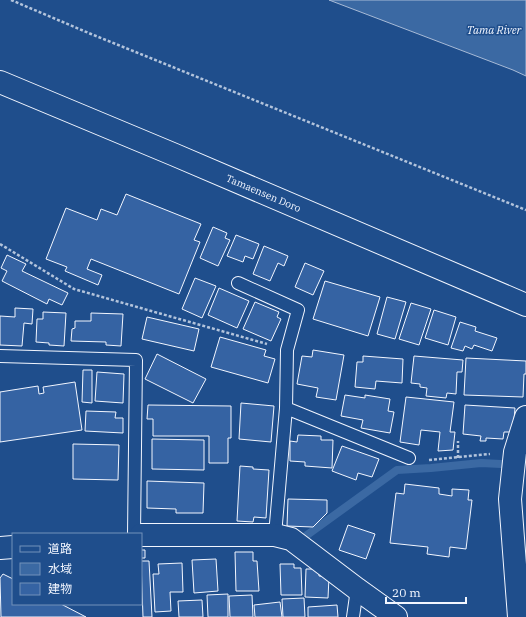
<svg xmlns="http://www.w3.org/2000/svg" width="526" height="617" font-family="'IBM Plex Serif','Noto Sans JP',serif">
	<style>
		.water { fill: #3b69a3; stroke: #a8bbd7 }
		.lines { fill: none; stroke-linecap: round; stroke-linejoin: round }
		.stream { stroke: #3b69a3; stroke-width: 8 }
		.building { fill: #3563a3; stroke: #f2f6ff }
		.service-casing { stroke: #f2f6ff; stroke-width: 14 }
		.minor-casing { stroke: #f2f6ff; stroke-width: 24 }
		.tertiary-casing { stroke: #f2f6ff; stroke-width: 24 }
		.path { stroke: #b3c4dc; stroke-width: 2.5; stroke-dasharray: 3 2; stroke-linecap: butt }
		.service { stroke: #1f4e8c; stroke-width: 12 }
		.minor { stroke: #1f4e8c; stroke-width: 22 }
		.tertiary { stroke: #1f4e8c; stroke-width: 22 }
		.labels { text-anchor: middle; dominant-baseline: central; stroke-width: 3; stroke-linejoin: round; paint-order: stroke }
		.street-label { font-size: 10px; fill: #f2f6ff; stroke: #1f4e8c }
		.water-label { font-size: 11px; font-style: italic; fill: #f2f6ff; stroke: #1f4e8c }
	</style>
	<rect width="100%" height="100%" fill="#1f4e8c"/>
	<path class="water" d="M329,0H526V76L513,70Z"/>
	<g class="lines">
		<path class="stream" d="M307,535L397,470L431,468L481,463L501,464"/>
	</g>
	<path class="building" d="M126,194L201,224L194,240L200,242L179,294L91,259L87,269L102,275L98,285L65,271L67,267L46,259L66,208L97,220L101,209L117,215Z
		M213,227L227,233L225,238L230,240L218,266L200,258Z
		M236,235L259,244L253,259L245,256L243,262L227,256Z
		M264,246L288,256L284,266L278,263L270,281L253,274Z
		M7,255L26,264L22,271L68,293L62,305L49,299L47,304L2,281L7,271L1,268Z
		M305,263L324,271L313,295L295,287Z
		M195,278L216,286L202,318L182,309Z
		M325,281L380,297L368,336L313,319Z
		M219,288L249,301L237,328L208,315Z
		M387,297L406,302L395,339L377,334Z
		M255,302L279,312L277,317L281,319L271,341L243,329Z
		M411,303L431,309L419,345L399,339Z
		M15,308L33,309L32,324L24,323L22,346L0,345V316L15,317Z
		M434,310L456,317L448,345L425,338Z
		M43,312L66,313L64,346L49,345V343L36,342L37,319H43Z
		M91,313L123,314L121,346L106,345V342L71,341L72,329L75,328V321H91Z
		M147,317L199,329L194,351L142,339Z
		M460,322L476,327L475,331L497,338L492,351L474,345L472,349L465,346L463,351L451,348Z
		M220,337L266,350L264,356L275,359L268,383L211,367Z
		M313,350L344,355L336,400L316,397L318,388L297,384L302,356L312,357Z
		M157,354L206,379L193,403L145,379Z
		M363,356L403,359L402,383L376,381L375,389L355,387L357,362H363Z
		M414,356L463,360L462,372H457L456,394L447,393L446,398L426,396L427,388L420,387V384L411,383Z
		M466,358L526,361V374H524L523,397L464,395Z
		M83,370H92V403L82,402Z
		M97,372L124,374L123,403L95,401Z
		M75,382L82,430L0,442V392L38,386L39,394L44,393L43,387Z
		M345,395L365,398V395L390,399L388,411L394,412L390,433L361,428L363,420L341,416Z
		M406,397L454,402L450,432H455L453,450L438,451L440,432L421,430L419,445L400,442Z
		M241,403L274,406L271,442L239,439Z
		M148,405L231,406V438H228V463H209V436H153V419H147Z
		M465,405L515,408L513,432H504L503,439L486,438V441H480L481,436L463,434Z
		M86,411L116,412L115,418H123V433L85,431Z
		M298,435L321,436V440H333L332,468L305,466V462L290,461V441L297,442Z
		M152,439L204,440V470L152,469Z
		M73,444L119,445L118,480L73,479Z
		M342,446L379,459L372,477L358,473L356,480L332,471Z
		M240,466L253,467V469L269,470L266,518L254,517L253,522L237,521Z
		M147,481L204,483L203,513H176V509L147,508Z
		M405,484L439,488V494L452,496V489L469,490L468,500H472L466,549L450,547L449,557L427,554L428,547L390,543L396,493L404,494Z
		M288,499L327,500V513L313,527L287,526Z
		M348,525L375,534L366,559L339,550Z
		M141,550H145V558H141Z
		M235,552H253V561H257L259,591H236Z
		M216,559L218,591L194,593L192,560Z
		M141,561H149L152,617H143Z
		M182,563L183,592H170L171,611L155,612L153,574H159L158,564Z
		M280,564H294V568H301L302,595H281Z
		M306,569H319V576L329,577L328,598L305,597Z
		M3,574L13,579V604H61L86,617H1L0,578Z
		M228,594V617H208L207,595Z
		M252,595L253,617H230L229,596Z
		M304,598L305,617H283L282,599Z
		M202,600L203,617H179L178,601Z
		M280,602L282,617H255L254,605Z
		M337,605L338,617H308V607Z"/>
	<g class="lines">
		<g class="service-casing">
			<path id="service" d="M238,283L298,310L287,350L286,408L275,535
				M0,356L136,360L134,534
				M286,408L409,458
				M353,617L357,589"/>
		</g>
		<g class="minor-casing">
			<path id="minor" d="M141,535H275L291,539L357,589L396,617
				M0,548L13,547
				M519,617L510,499L515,452L526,417"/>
		</g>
		<g class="tertiary-casing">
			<g id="tertiary">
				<path id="s1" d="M0,82L175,155L526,305"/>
			</g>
		</g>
		<path class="path" d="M11,0L91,34L526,210
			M0,244L74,289L267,344
			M458,458V441
			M429,460L490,454"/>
		<use href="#service" class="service"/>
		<use href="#minor" class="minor"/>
		<use href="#tertiary" class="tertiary"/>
	</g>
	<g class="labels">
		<g class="street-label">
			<text stroke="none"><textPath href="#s1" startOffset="286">Tamaensen Doro</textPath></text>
		</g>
		<g class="water-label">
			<text x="494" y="30">Tama River</text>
		</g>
	</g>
	<rect x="12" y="533" width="130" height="72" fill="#1f4e8c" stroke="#7391ba"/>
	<rect x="20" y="546" width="20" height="6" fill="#1f4e8c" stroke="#7391ba"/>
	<text x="48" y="553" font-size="12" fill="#f2f6ff">道路</text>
	<rect x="20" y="563" width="20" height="12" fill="#3b69a3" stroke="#7391ba"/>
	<text x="48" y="573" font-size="12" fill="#f2f6ff">水域</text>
	<rect x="20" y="583" width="20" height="12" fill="#3563a3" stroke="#7391ba"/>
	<text x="48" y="593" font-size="12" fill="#f2f6ff">建物</text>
	<path d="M386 597v6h80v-6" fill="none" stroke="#f2f6ff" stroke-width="2"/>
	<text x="392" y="597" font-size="12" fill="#f2f6ff" stroke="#1f4e8c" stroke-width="3" paint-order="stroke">20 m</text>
</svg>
